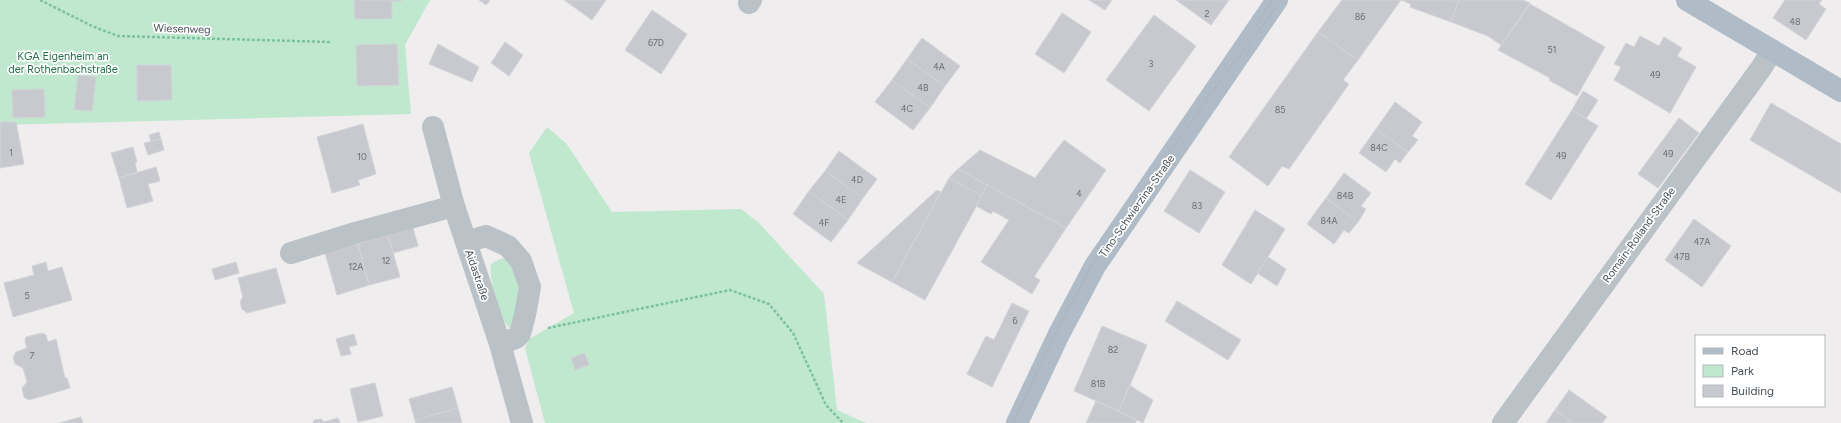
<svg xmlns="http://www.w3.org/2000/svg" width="1841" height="423" font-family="Figtree,sans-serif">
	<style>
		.green { fill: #bfe8cf }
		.building { fill: #c7c9cf; stroke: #d1d3d7 }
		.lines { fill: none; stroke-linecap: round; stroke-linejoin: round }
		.path { stroke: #7cc2a0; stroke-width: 2.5; stroke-dasharray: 3 2; stroke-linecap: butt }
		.minor { stroke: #bac1c7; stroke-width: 22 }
		.major { stroke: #afbcc8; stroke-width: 22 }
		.tram { stroke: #afb2b6; stroke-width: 1 }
		.labels { text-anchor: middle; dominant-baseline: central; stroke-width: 3.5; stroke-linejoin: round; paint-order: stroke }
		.number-label { font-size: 9px; fill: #676e75 }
		.street-label { font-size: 11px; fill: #475057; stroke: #fff }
		.park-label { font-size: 11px; fill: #226f49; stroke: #fff }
	</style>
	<rect width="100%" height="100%" fill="#efeded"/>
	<path class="green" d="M0,0H430L405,45L411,114L0,125Z
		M547,127L566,143L612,212L741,209L759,223L824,294L837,410L866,423H545L525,348L529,339L574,313L529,153Z
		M502,258L507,259L518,278L519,293V300L510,328C500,322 488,276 491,264Z"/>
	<path class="building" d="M354,0H402V1H392V19H355Z
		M479,0H490L486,5Z
		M564,0H606L592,20Z
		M1089,0H1112L1105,10Z
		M1176,0H1229L1211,25Z
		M1342,0H1401L1358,60L1318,32Z
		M1401,0H1459L1451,22L1410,7L1411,4Z
		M1459,0H1523L1530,3L1501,45L1488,36L1451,22Z
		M1785,0H1822L1819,4L1826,9L1806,40L1773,18Z
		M1530,4L1605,47L1577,96L1549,80L1550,78L1498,50Z
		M652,10L687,34L661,74L625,50Z
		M1062,13L1091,32L1064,73L1035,54Z
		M1154,15L1196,46L1149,111L1106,80Z
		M1318,32L1358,60L1343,80L1349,84L1289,169L1282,166L1268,186L1229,157Z
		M1640,36L1659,46L1664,37L1682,48L1677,56L1696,67L1670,113L1614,80L1621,67L1614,64L1626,43L1634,47Z
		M922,38L960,66L945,86L907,59Z
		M505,42L523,55L509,76L491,63Z
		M397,44L399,85L357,86L356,45Z
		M438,44L479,67L472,82L429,64Z
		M907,59L945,86L930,108L892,80Z
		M137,65H171L172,100L137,101Z
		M78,75L96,77L92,111L74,110Z
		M892,80L930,108L913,130L875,102Z
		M44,89L45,117L13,118L12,90Z
		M1583,91L1598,100L1586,119L1572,110Z
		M1395,102L1422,122L1412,136L1418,140L1408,152L1376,129Z
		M1771,103L1841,144V193L1750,140Z
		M1572,110L1598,126L1551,200L1525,184Z
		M1679,118L1699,133L1658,188L1638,174Z
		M0,122H16L24,164L0,168Z
		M363,124L376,174L358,180L360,185L332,193L317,137Z
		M1376,129L1408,152L1400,163L1395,159L1386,172L1359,153Z
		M159,132L161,139L151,141L149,135Z
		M161,139L164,150L148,155L144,143Z
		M1064,140L1106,170L1066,228L958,169L980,150L1035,178Z
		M133,147L137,162L135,163L137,172L119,178L111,153Z
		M839,151L877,179L863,198L825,171Z
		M156,167L160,181L148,184L153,201L127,208L119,178Z
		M958,169L987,185L982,196L949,178Z
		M1190,170L1225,192L1199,233L1164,211Z
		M825,171L863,198L848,220L809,191Z
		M1344,173L1371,193L1361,206L1366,209L1358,222L1326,198Z
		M949,178L982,196L925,300L892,282Z
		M987,185L1066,228L1034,277L1040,280L1032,294L981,262L1009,220L993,211L991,214L976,206Z
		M937,190L941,192L892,282L857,263Z
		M809,191L848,220L831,242L793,214Z
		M1326,198L1358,222L1349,233L1344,230L1334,244L1307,224Z
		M1255,210L1285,229L1251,284L1222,265Z
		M1694,219L1731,246L1702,287L1665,260Z
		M413,228L418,246L393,253L388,235Z
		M388,235L400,277L369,285L358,244Z
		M358,244L369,285L337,295L325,253Z
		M1268,257L1286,269L1277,286L1257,273Z
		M46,262L48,271L62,267L72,300L13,317L4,283L34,275L32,266Z
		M236,262L239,273L215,280L212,269Z
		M276,268L286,303L247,313L242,309L240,302L243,297L238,278Z
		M1177,301L1241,340L1228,360L1165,321Z
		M1012,303L1029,311L992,387L967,374L986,336L994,340Z
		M1102,326L1147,345L1119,411L1074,391Z
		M42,333L46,335L48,342L56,339L65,378H67L70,388L29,400L24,397L22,388L27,382L23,368L15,364L13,357L16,352L27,348L25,341L26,337Z
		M354,334L357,345L349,347L351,354L341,356L336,339Z
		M585,353L589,365L575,370L571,358Z
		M375,383L383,416L358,422L350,389Z
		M1129,385L1153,400L1143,423L1119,411Z
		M452,387L458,408L415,420L409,399Z
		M1569,390L1607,417L1602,423H1573L1555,410Z
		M1096,401L1137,420L1135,423H1086Z
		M458,408L462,423H416L415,420Z
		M1555,410L1573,423H1546Z
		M81,417L83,423H59Z
		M338,418L340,423H313L314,420L321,419L324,422Z"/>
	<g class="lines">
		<path class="path" d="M40,0L92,26L118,36L330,42
			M548,328L730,290L769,304L793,333L826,405L843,423"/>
		<path class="minor" d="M749,3L751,0
			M433,127L454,206L500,344L522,423
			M466,242L486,236L508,246L521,261L530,287L525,315L520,334L516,338L500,344
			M291,253L355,233L454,206
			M1503,423L1762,67L1772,50"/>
		<path class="major" d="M1687,0L1841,91
			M1017,423L1059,334L1095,266L1277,0"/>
		<path class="tram" d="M1254,29L1272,0
			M1013,423L1055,334L1092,265L1209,96L1282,0"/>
	</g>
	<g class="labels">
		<g class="number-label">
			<text x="1207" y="13">2</text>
			<text x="1360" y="16">86</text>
			<text x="1795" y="21">48</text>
			<text x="656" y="42">67D</text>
			<text x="1552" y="49">51</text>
			<text x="1151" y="63">3</text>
			<text x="939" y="66">4A</text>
			<text x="1655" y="74">49</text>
			<text x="923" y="87">4B</text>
			<text x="907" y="108">4C</text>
			<text x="1280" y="109">85</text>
			<text x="1379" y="147">84C</text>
			<text x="11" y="152">1</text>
			<text x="1668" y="153">49</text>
			<text x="1561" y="155">49</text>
			<text x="362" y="156">10</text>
			<text x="857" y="179">4D</text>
			<text x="1079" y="193">4</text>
			<text x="1345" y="195">84B</text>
			<text x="841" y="199">4E</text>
			<text x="1197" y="205">83</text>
			<text x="1329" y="220">84A</text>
			<text x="824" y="222">4F</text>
			<text x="1702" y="241">47A</text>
			<text x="1682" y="256">47B</text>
			<text x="386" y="260">12</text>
			<text x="356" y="266">12A</text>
			<text x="27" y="295">5</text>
			<text x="1015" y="320">6</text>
			<text x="1113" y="349">82</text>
			<text x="32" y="355">7</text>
			<text x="1098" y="383">81B</text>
		</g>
		<g class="street-label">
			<text transform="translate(182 29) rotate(2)">Wiesenweg</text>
			<text transform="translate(1137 206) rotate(-55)">Tino-Schwierzina-Straße</text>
			<text transform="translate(1639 235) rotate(-54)">Romain-Rolland-Straße</text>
			<text transform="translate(477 275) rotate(71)">Aidastraße</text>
		</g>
		<g class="park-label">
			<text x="63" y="56">KGA Eigenheim an<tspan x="63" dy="13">der Rothenbachstraße</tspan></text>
		</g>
	</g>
	<rect x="1695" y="335" width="130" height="72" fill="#ffffff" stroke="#b5b9bc"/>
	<rect x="1703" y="348" width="20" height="6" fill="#afbcc8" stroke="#b5b9bc"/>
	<text x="1731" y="355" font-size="12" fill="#475057">Road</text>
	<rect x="1703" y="365" width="20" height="12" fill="#bfe8cf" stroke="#b5b9bc"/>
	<text x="1731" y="375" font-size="12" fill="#475057">Park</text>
	<rect x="1703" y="385" width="20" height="12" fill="#c7c9cf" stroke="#b5b9bc"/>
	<text x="1731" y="395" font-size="12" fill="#475057">Building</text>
</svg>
